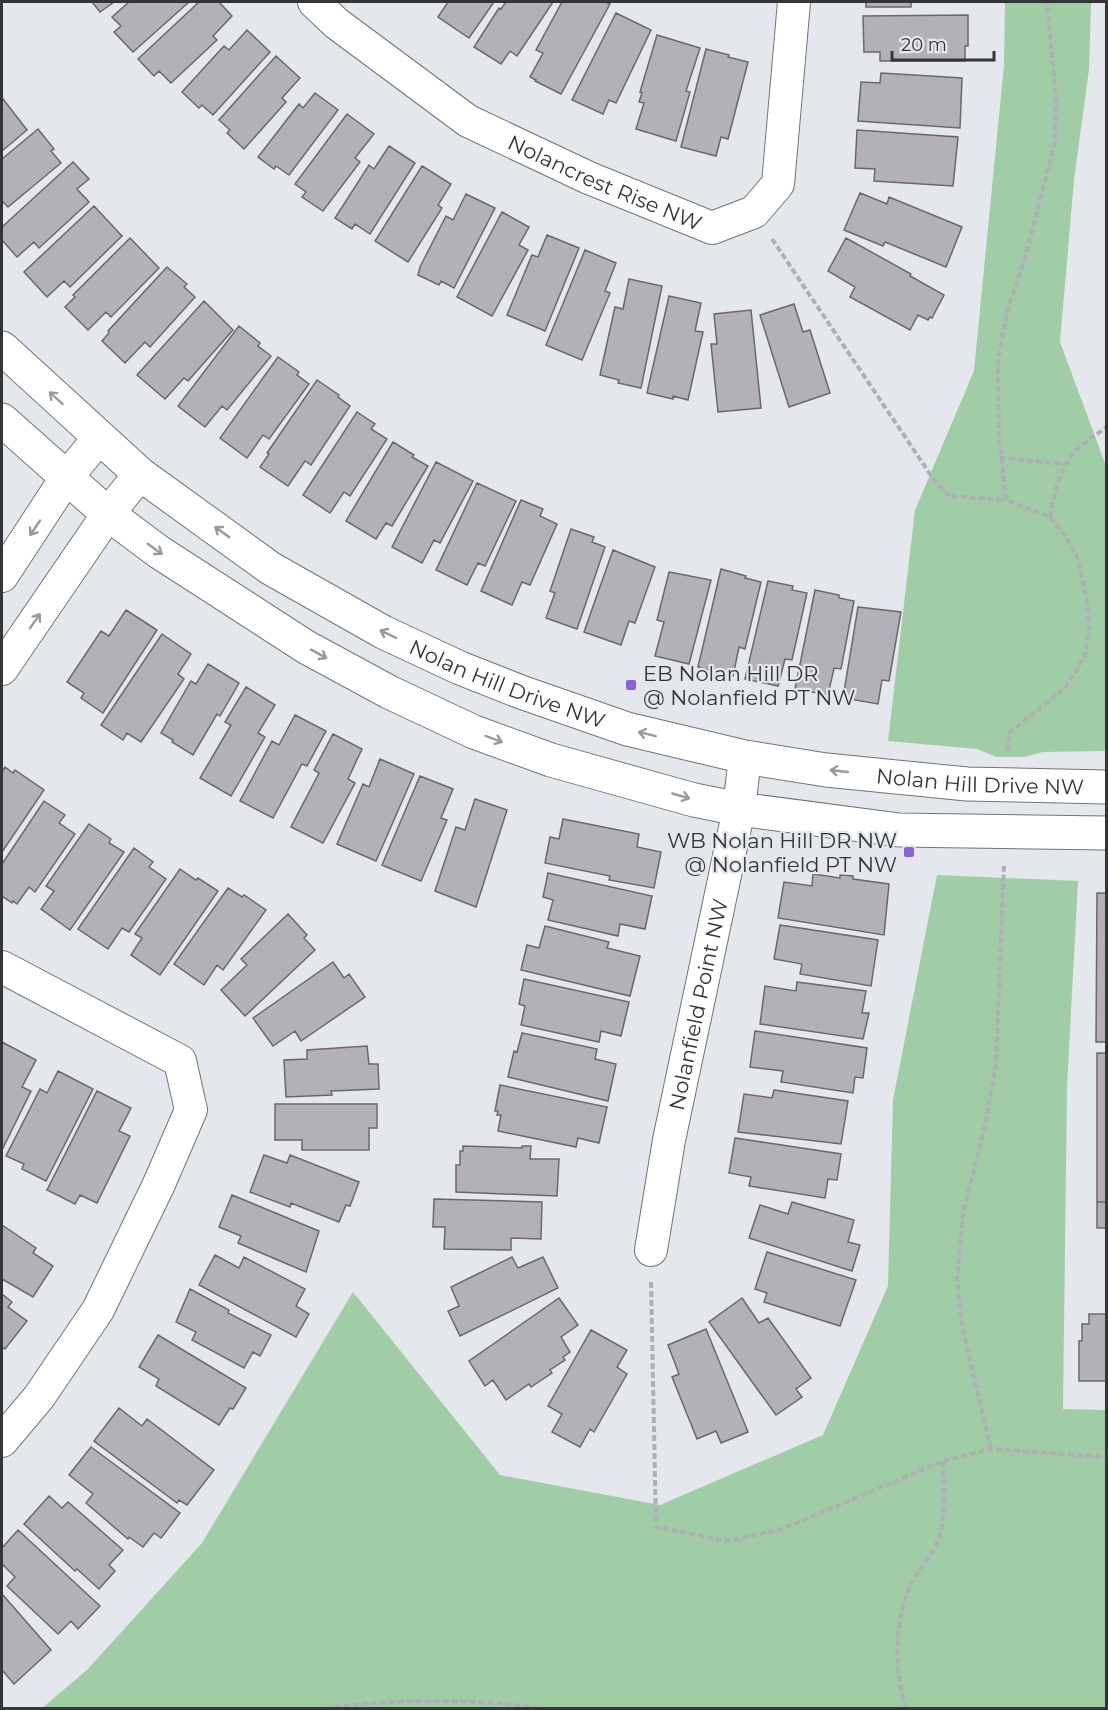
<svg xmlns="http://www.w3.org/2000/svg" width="1108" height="1710" font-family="Montserrat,sans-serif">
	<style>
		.green { fill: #a0cca6 }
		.building { fill: #b3b1b6; stroke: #69686c; stroke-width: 1.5 }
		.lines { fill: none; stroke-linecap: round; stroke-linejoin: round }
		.street-casing { stroke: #717578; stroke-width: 34 }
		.secondary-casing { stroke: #717578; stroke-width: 35 }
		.path { stroke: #aeb0b3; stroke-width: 4; stroke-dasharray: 6 3; stroke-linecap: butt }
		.street { stroke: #fff; stroke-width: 32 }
		.secondary { stroke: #fff; stroke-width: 33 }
		.oneway { stroke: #9a9a9b }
		.poi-dot { fill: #8a61db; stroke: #e4e7eb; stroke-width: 2 }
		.labels { text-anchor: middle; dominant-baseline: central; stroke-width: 4.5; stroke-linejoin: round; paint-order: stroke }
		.street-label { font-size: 21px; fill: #343537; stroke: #e4e7eb }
		.poi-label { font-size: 21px; fill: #343537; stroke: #e4e7eb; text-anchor: start }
	</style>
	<rect width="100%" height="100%" fill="#e4e7eb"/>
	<path class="green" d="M1005,2H1091L1089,69L1074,180L1060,342L1106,466V751L1043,752L1024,757H997L977,749L888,741L915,510L974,371L1004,65Z
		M937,875L1078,881L1067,1087L1063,1409L1106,1410V1708H42L87,1670L202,1543L353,1292L500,1475L660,1505L823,1435L888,1286L893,1100Z"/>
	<path class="building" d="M92,2H114L100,12Z
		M129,2H189L133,52L114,32L121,26L112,17Z
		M199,2H219L232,16L213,36L217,40L171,83L159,71L154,76L138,59Z
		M448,2H494L469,38L438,17Z
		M506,2H553L517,56L510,51L501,64L474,47L499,8L501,9Z
		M562,2H605L610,4L561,94L535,81L536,80L530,77L543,53L536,50Z
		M866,2H911V7H866Z
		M616,13L651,30L616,103L609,100L603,114L572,100Z
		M968,15V46H965V61H880V52H864L863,16Z
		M247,30L270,52L213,115L202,105L199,108L182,92L224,46L229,50Z
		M657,35L700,48L686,91L690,92L676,141L636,129L644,103L639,102L642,93L640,92Z
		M706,49L729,55L728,57L748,62L728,139L721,137L716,156L681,147Z
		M276,56L300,78L282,98L286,102L244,149L227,133L230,130L219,120Z
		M881,73L962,78L960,128L858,121L861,82L880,83Z
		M315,93L338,110L289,175L276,166L274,169L258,157L299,104L303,108Z
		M3,99L27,130L2,151V101Z
		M347,114L374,134L355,158L360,162L323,211L302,197L306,192L295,184Z
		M38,129L54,149L51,151L61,163L8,207L3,202L2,204V159Z
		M857,130L958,137L953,186L874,181L875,169L855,168Z
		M389,146L415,163L370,234L355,224L352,229L335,218L369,165L374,169Z
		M73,162L89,179L77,189L89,202L39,248L34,242L17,257L2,240V227Z
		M422,166L451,184L438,205L442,208L408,262L375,241Z
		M860,193L887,204L889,197L962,227L946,267L885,242L883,246L844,230Z
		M466,194L495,208L454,288L441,281L439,285L418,275L420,267L446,216L453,220Z
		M94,206L122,236L70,287L64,281L47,297L24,272Z
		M502,212L529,227L519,245L528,250L492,316L457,297Z
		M547,235L579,248L545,331L507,315L532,255L538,257Z
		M130,238L159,268L111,317L106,312L88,330L65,307L75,297L73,295Z
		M846,238L911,274L910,276L944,295L932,318L930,317L928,320L918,315L910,330L850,297L855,287L828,271Z
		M585,250L616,263L605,291L610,293L582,360L546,345Z
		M167,267L187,284L184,287L195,297L150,347L145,342L125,363L102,341L109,333L108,331Z
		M629,279L662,286L641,388L618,383L619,380L600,375L615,307L623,309Z
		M669,296L701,303L695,331L703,332L688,400L673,396V399L647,393Z
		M204,301L233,330L188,381L184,378L165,399L137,375Z
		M794,304L803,332L810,330L830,393L789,407L760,315Z
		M751,310L761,408L718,412L711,344H717L714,314Z
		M239,326L260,343L258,346L271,356L227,410L222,406L205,427L178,406Z
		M278,357L299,372L297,375L309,384L269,439L263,435L247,458L220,438Z
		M317,380L339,395L338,397L350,406L311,465L305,461L288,486L260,467L269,454L267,453Z
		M357,412L375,424L371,429L387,439L350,496L344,492L330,513L303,495Z
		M393,442L414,455L412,457L428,466L392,526L386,523L376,539L346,521Z
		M436,462L473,481L440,543L434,540L422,563L392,547Z
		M477,483L516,501L485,566L478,563L467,585L436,570Z
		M521,500L543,509L540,516L557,524L530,585L522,582L512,605L481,591Z
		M571,529L594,537L592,542L605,547L577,629L546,618L555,593L550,591Z
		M613,550L655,567L635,623L629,621L621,645L584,632Z
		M721,569L746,576L745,578L761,582L745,649L739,647L733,676L698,667Z
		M669,572L711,580L689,664L655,656L664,622L657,620Z
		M768,581L793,586L792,590L807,593L792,660L785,659L778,686L745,679Z
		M815,590L839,595V598L854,601L841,669L834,668L828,695L795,689Z
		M858,607L901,612L889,681L882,680L878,704L843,698Z
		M126,610L157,630L103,713L81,698L84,693L67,682L101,631L109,636Z
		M162,634L191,654L178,674L184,679L141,742L127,733L123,740L101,725Z
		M208,664L239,683L220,716L217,714L193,755L172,742L173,740L161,733L191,681L196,684Z
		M246,687L275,705L258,733L265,737L231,796L200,778L231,725L225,722Z
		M295,715L326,731L307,766L302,764L273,818L240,801L272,741L279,745Z
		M333,734L362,749L348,779L355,783L323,843L291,827L319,773L314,770Z
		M380,759L414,774L376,861L337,844L363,784L369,787Z
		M5,767L13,773L15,770L44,790L2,852V772Z
		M420,776L453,789L441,818L447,820L421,881L382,865Z
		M475,799L507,810L476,907L435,891L456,827L465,830Z
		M44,801L65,815L59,823L75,834L35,892L29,887L17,904L13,901L12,903L2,896V864Z
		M563,819L639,834L637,847L661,852L654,888L609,880L610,876L545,863L550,837L559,839Z
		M89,824L111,839L109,843L124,852L70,930L41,909L54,891L46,886Z
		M134,848L153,862L149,867L166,879L129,932L122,928L108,949L78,929Z
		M180,869L196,880L198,878L218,891L160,975L131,955L142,938L135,934Z
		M548,873L652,896L645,929L620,924L618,936L548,920L553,900L543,897Z
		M813,874L840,878V875L853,876V879L889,884L884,935L778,918L784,882L812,886Z
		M228,888L242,897L244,895L266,910L223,970L217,965L204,985L174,964Z
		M1097,893H1106V1042H1096Z
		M288,914L307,935L304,938L315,950L245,1016L221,990L247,965L241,959Z
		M780,925L878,940L871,986L800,974L802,964L774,959Z
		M545,926L609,942L607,948L640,956L630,996L521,970L527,945L539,948Z
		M333,962L344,978L349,974L365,997L301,1041L295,1031L273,1046L253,1018Z
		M524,979L629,1002L621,1036L601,1031L599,1042L521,1025L525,1006L519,1004Z
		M797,982L866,991L862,1013H869L863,1039L760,1024L765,986L796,991Z
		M755,1031L867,1048L863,1078L855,1077L853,1093L781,1082L783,1071L750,1067Z
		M522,1033L597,1049L595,1059L616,1064L608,1101L508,1077L514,1051L517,1052Z
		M2,1042L36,1060L22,1087L31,1091L2,1150Z
		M367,1046L369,1064H378L379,1089L331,1091L332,1095L286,1097L284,1060L307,1059V1050Z
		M1097,1053H1106V1202H1097Z
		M58,1071L93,1089L46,1181L22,1169L24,1164L6,1156L40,1089L47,1093Z
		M500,1085L607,1107L599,1143L578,1138L576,1147L498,1131L501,1115H497L498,1111H495Z
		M774,1090L848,1101L841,1144L738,1132L744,1094L772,1098Z
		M97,1091L131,1108L119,1131L130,1136L97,1203L80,1195L75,1204L47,1190Z
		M275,1104H377V1128H369V1150H302V1140H275Z
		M735,1138L841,1154L837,1180L828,1179L825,1198L749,1186L751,1177L729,1173Z
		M463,1146L522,1148V1146H531L530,1159H559L557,1196L456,1192V1165H460V1151H463Z
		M264,1155L287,1163L290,1155L359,1182L350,1206L346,1205L339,1222L291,1203L290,1207L250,1192Z
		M232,1195L319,1231L306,1272L238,1243L241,1236L219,1227Z
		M434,1199L542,1202L541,1239L511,1238V1250L444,1249L445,1227H433Z
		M792,1202L854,1220L848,1242L860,1245L852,1271L749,1238L760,1205L788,1214Z
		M1097,1202H1106V1228H1097Z
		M2,1225L36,1248L33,1253L53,1266L33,1297L2,1279Z
		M767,1252L856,1280L840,1326L764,1302L767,1293L755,1289Z
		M215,1255L239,1268L244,1257L305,1289L296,1306L309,1314L296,1337L199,1285Z
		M512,1257L518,1268L543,1257L558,1288L460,1336L448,1311L459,1306L451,1287Z
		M190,1289L229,1310L228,1313L271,1335L260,1356L253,1352L244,1368L192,1340L196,1332L176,1322Z
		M2,1294L12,1302L8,1307L27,1321L5,1349L2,1347Z
		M559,1298L578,1325L561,1337L570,1352L563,1357L565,1360L550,1370L552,1373L531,1387L529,1384L506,1400L493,1380L485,1386L469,1361Z
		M742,1298L759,1323L768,1318L811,1378L796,1389L802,1397L776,1415L709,1322Z
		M1089,1314H1106V1381H1079V1341H1082V1324H1089Z
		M706,1329L748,1432L721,1443L716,1431L697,1439L672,1377L679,1374L668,1345Z
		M591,1330L627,1350L617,1367L627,1374L594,1432L590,1429L580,1447L552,1432L562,1414L548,1406Z
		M158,1335L246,1388L233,1409L230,1408L219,1425L156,1386L159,1379L139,1367Z
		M119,1408L142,1426L147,1419L214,1470L187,1505L179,1500L177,1503L94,1441Z
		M91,1447L180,1513L161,1538L154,1533L143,1547L129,1537L128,1539L86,1503L93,1494L69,1475Z
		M49,1496L62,1508L68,1502L123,1550L109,1565L115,1571L99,1589L77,1569L75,1571L24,1524Z
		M18,1530L100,1606L78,1629L71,1621L58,1634L7,1586L15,1577L2,1564V1548Z
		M2,1594L51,1650L14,1684L2,1670Z"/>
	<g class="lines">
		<g class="street-casing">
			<g id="street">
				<path id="s1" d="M314,2L336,23L468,121L589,178L712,228L754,212L778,184L794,2"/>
				<path d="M2,576L66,478L99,438"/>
				<path d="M2,669L108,514L140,474"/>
				<path d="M2,967L180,1061L191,1110L159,1184L98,1310L39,1397L2,1441"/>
				<path id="s2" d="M651,1250L669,1140L739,809L745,757"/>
			</g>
		</g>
		<g class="secondary-casing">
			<g id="secondary">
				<path id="s3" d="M2,348L140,474L270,568L383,632L460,668L521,692L627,729L745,757L826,770L967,784L1106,787"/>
				<path d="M2,420L108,514L159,552L306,647L389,692L474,732L551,760L694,800L739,809L899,830L1106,833"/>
			</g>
		</g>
		<path class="path" d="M772,239L932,477L949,496L1006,500
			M1000,458L1065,464
			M1050,517C1055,490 1060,463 1083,444C1091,438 1099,433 1106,427
			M1008,751L1009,733L1065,688L1085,656L1089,628L1087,599L1077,557L1064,534L1050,517L1006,500L999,437L998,358L1008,309L1026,254L1055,142L1056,99L1047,2
			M651,1282L656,1527L728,1541L782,1529L943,1461L991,1449L1106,1457
			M991,1449L962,1326L957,1278L963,1214L986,1121L996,1063L1004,866
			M326,1708C395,1699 470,1698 540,1708
			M906,1708C894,1670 894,1624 910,1586C918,1569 935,1554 940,1534C946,1510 944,1485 943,1461"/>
		<use href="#street" class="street"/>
		<use href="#secondary" class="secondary"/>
	</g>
	<defs><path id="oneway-shaft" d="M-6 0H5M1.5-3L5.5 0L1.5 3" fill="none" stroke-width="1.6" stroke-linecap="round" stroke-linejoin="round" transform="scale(1.5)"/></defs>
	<g class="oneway">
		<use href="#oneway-shaft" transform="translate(56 398) rotate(-138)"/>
		<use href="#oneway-shaft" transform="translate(35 528) rotate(124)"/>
		<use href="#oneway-shaft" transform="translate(222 532) rotate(-144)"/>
		<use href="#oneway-shaft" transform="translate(155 549) rotate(36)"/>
		<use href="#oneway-shaft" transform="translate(35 621) rotate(-55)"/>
		<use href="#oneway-shaft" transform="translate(388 634) rotate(-154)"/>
		<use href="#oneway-shaft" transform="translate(319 654) rotate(29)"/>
		<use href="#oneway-shaft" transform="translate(647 734) rotate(-166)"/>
		<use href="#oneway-shaft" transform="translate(494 739) rotate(20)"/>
		<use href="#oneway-shaft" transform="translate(839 771) rotate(-174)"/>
		<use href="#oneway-shaft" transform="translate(681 796) rotate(16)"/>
	</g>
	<g class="poi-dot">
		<rect x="625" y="679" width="12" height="12" rx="3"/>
		<rect x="903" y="846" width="12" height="12" rx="3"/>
	</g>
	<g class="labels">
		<g class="street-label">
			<text stroke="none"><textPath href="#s1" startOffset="345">Nolancrest Rise NW</textPath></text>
			<text stroke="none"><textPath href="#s3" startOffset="612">Nolan Hill Drive NW</textPath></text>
			<text stroke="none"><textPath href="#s3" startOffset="1098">Nolan Hill Drive NW</textPath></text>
			<text stroke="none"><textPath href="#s2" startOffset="250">Nolanfield Point NW</textPath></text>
		</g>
		<g class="poi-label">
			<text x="643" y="673">EB Nolan Hill DR<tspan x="643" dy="24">@ Nolanfield PT NW</tspan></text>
			<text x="897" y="840" text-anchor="end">WB Nolan Hill DR NW<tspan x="897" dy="24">@ Nolanfield PT NW</tspan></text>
		</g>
	</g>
	<rect width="1108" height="1710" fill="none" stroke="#343537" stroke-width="6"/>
	<path d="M892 51v9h102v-9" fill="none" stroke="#343537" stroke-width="3"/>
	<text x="901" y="51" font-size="18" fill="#343537" stroke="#e4e7eb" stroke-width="4.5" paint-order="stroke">20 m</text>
</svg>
